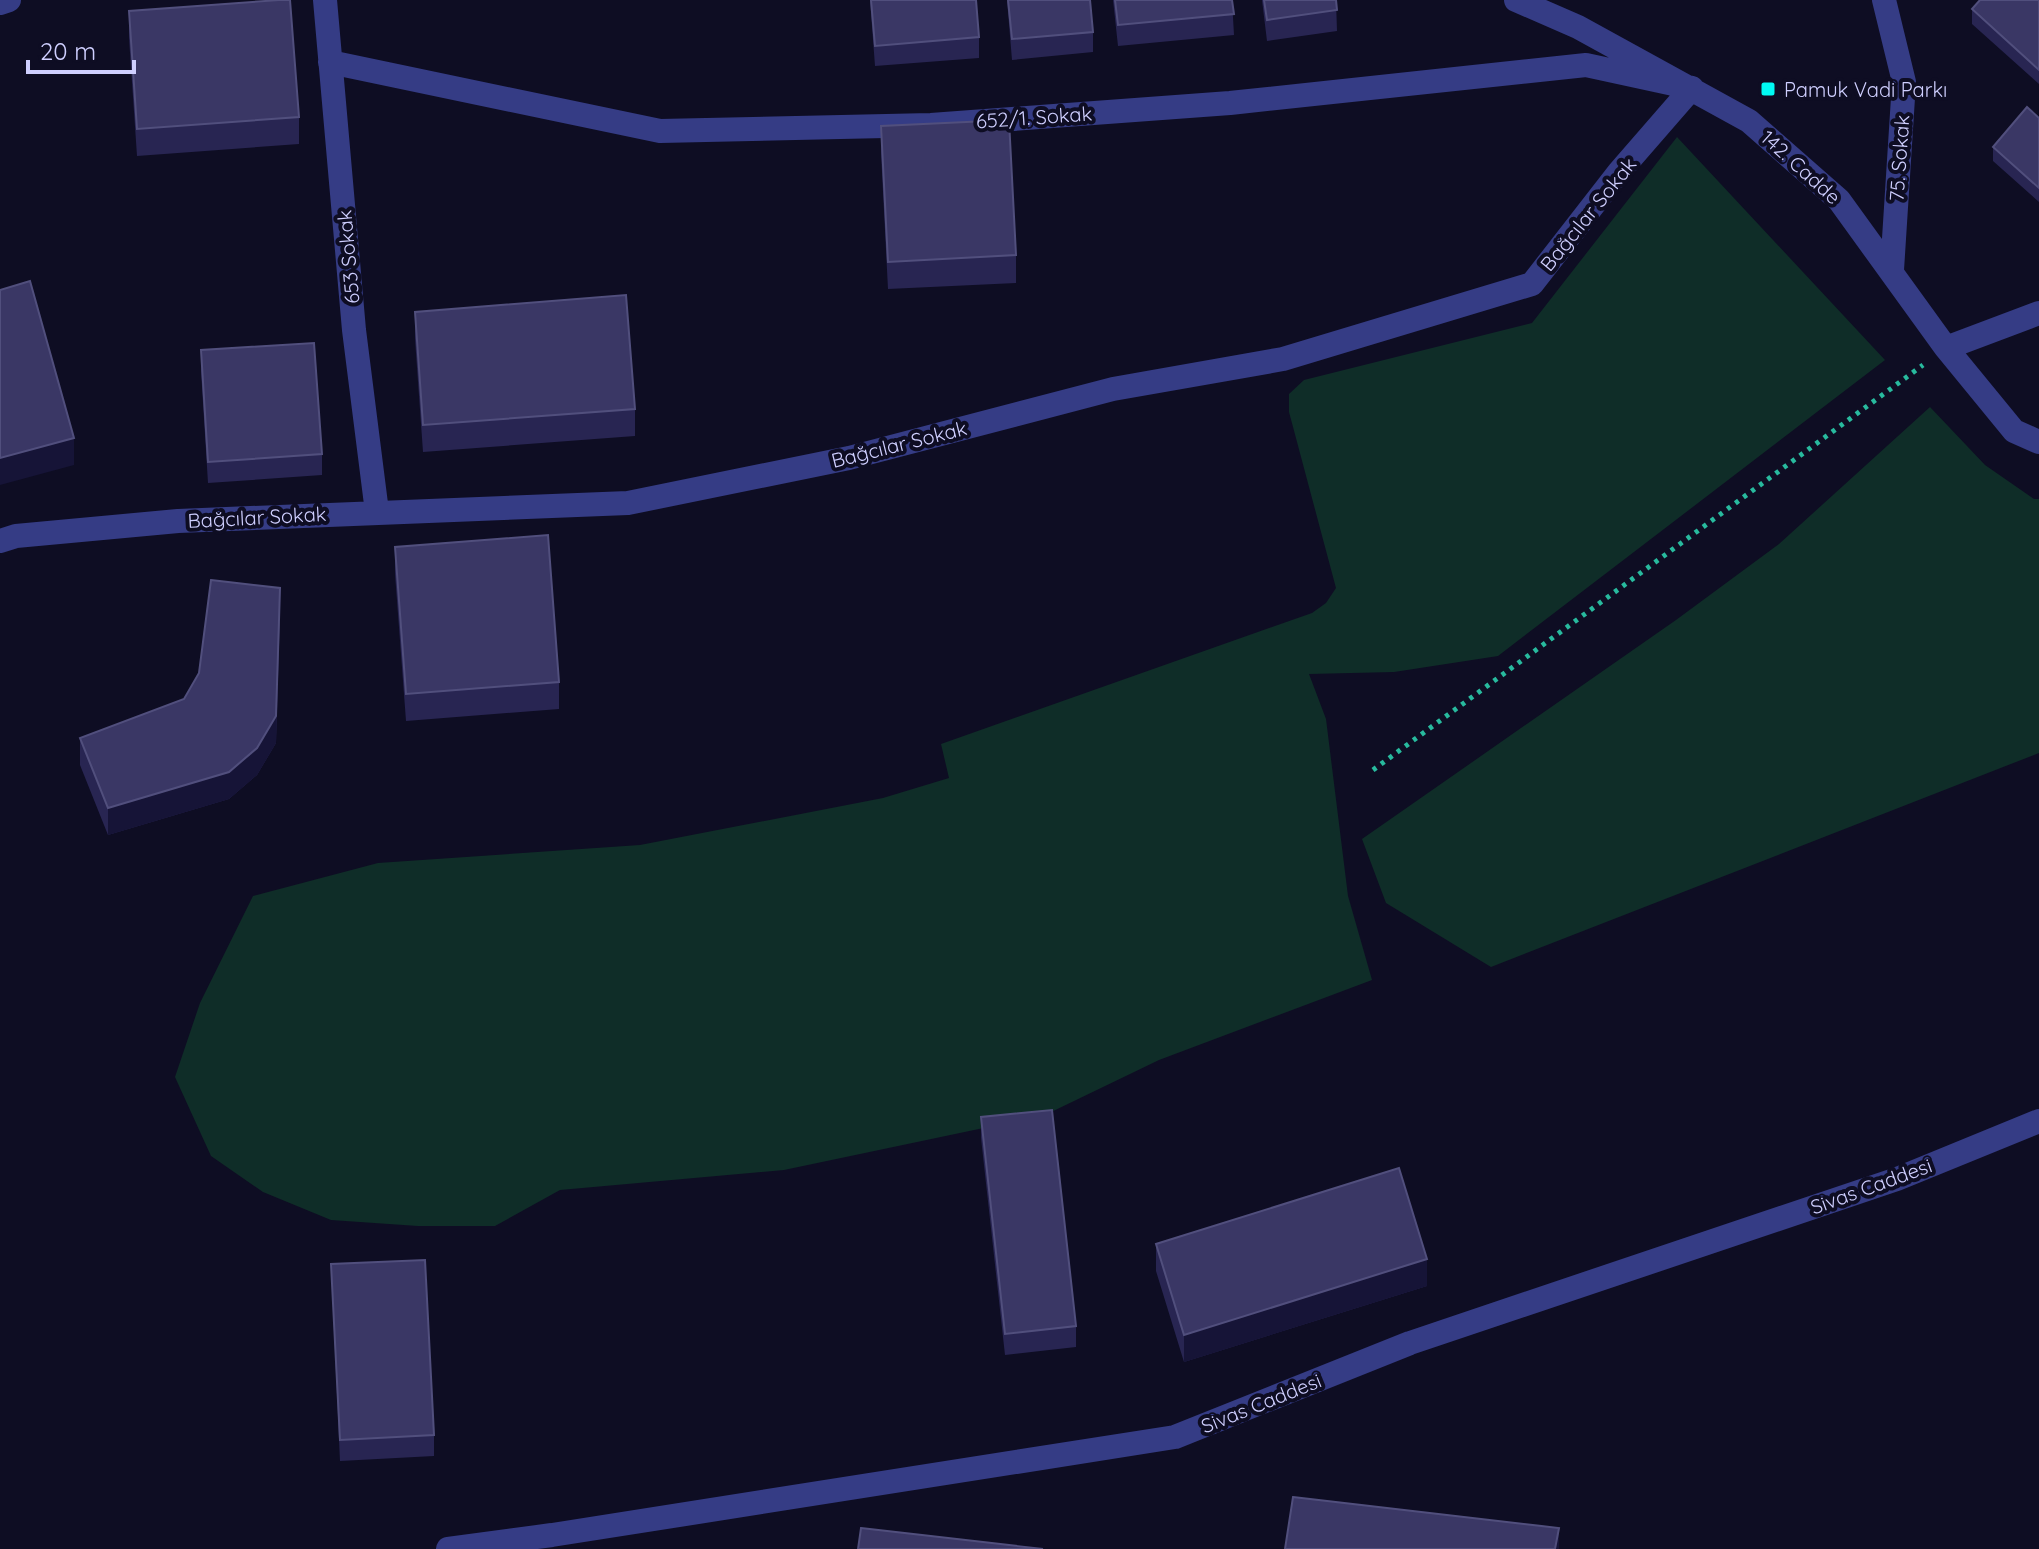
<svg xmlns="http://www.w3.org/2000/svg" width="2039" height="1549" font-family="Quicksand,sans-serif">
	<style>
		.green { fill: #0f2d28 }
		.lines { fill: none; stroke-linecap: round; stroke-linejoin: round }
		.path { stroke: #28ba9e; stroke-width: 5; stroke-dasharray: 4 6; stroke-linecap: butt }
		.minor { stroke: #353c85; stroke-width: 24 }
		.wall { fill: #282552 }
		.shaded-wall { fill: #161437 }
		.building { fill: #3a3765; stroke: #514f7d; stroke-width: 2 }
		.poi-dot { fill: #00faf3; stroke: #0e0d23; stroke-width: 3 }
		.labels { text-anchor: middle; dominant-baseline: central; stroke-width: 8; stroke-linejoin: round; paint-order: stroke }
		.poi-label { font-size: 20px; fill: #cfcfff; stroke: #0e0d23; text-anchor: start }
		.street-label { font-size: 20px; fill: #cfcfff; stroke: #0e0d23 }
	</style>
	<rect width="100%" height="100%" fill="#0e0d23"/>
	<path class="green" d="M1677,137L1885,360L1498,656L1394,672L1309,674L1326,719L1348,896L1372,980L1159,1060L1045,1115L784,1170L560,1190L495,1226H418L331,1220L263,1192L211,1156L175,1077L200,1003L253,896L378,863L640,845L883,798L949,778L941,744L1312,613L1326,603L1336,588L1289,412V394L1304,380L1532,323Z
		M1930,407L1985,465L2034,499H2039V753L1491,967L1386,903L1362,839L1676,620L1779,544Z"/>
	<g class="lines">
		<path class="path" d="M1373,770L1923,365"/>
		<path class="minor" d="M325,0L354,330L377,512
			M1516,0L1578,27L1749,121L1839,200L1946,348L2039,313
			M1884,0L1904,82L1892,270
			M0,3L9,0
			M1946,348L2014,431L2039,442
			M0,541L16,536L178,521L628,503L849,458L1113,389L1283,359L1532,284L1619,172L1692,88L1586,65L1230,103L931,125L660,131L330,62
			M448,1549L552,1535L1175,1437L1410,1343L1897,1179L2039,1121"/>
	</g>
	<path class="wall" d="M870,0H976L979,37V58L875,66Z
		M1007,0H1090L1093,32V52L1012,60Z
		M1113,0H1232L1234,35L1118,46Z
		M1262,0H1336L1337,31L1267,41Z
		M2039,0V84L1972,24V9Z
		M129,11L299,117V144L137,156L129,38Z
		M2039,118V202L1993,161V147Z
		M881,126L1016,255V283L888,289L881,153Z
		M415,312L635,409V436L423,452L415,339Z
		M201,350L322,454V475L208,483L201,371Z
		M395,547L559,682V709L406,721L395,574Z
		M280,615L276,743L257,775L229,799L108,835L80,765V738L184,699Z
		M981,1117L1076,1326V1347L1005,1355L981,1138Z
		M1156,1244L1427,1286L1184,1362L1156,1271Z
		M331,1264L434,1435V1456L340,1461Z"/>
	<path class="shaded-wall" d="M74,438V465L0,485V458Z
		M280,588L276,743L257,775L229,799L108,835V808Z
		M1427,1259V1286L1184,1362V1335Z
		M1559,1528V1549H1555Z"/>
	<path class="building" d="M279,0H290L299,117L137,129L129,11Z
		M871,0H976L979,37L875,46Z
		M1008,0H1090L1093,32L1012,39Z
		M1115,0H1232L1234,14L1118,25Z
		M1264,0H1336L1337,10L1267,20Z
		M1980,0H2039V70L1972,9Z
		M2027,107L2039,118V188L1993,147Z
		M1009,120L1016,255L888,262L881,126Z
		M30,281L74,438L0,458V290Z
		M626,295L635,409L423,425L415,312Z
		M314,343L322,454L208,462L201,350Z
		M548,535L559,682L406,694L395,547Z
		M211,580L280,588L276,716L257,748L229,772L108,808L80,738L184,699L199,673Z
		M1052,1110L1076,1326L1005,1334L981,1117Z
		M1399,1168L1427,1259L1184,1335L1156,1244Z
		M425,1260L434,1435L340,1440L331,1264Z
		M1293,1497L1559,1528L1555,1549H1285Z
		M861,1528L1043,1549H858Z"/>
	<rect class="poi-dot" x="1760" y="81" width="16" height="16" rx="4"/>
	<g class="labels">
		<g class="poi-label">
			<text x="1784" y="89">Pamuk Vadi Parkı</text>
		</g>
		<g class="street-label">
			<text transform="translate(1034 117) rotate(-4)">652/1. Sokak</text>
			<text transform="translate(1899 158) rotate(-86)">75. Sokak</text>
			<text transform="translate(1801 167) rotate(42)">142. Cadde</text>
			<text transform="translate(1588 214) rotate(-51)">Bağcılar Sokak</text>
			<text transform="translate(348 257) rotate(-95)">653 Sokak</text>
			<text transform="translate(899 444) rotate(-14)">Bağcılar Sokak</text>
			<text transform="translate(257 517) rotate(-3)">Bağcılar Sokak</text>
			<text transform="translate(1871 1186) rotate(-20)">Sivas Caddesi</text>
			<text transform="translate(1261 1403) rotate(-22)">Sivas Caddesi</text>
		</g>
	</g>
	<path d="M28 60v12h106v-12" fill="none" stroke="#cfcfff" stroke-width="4"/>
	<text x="40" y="60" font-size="24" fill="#cfcfff" stroke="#0e0d23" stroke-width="6" paint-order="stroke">20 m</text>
</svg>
